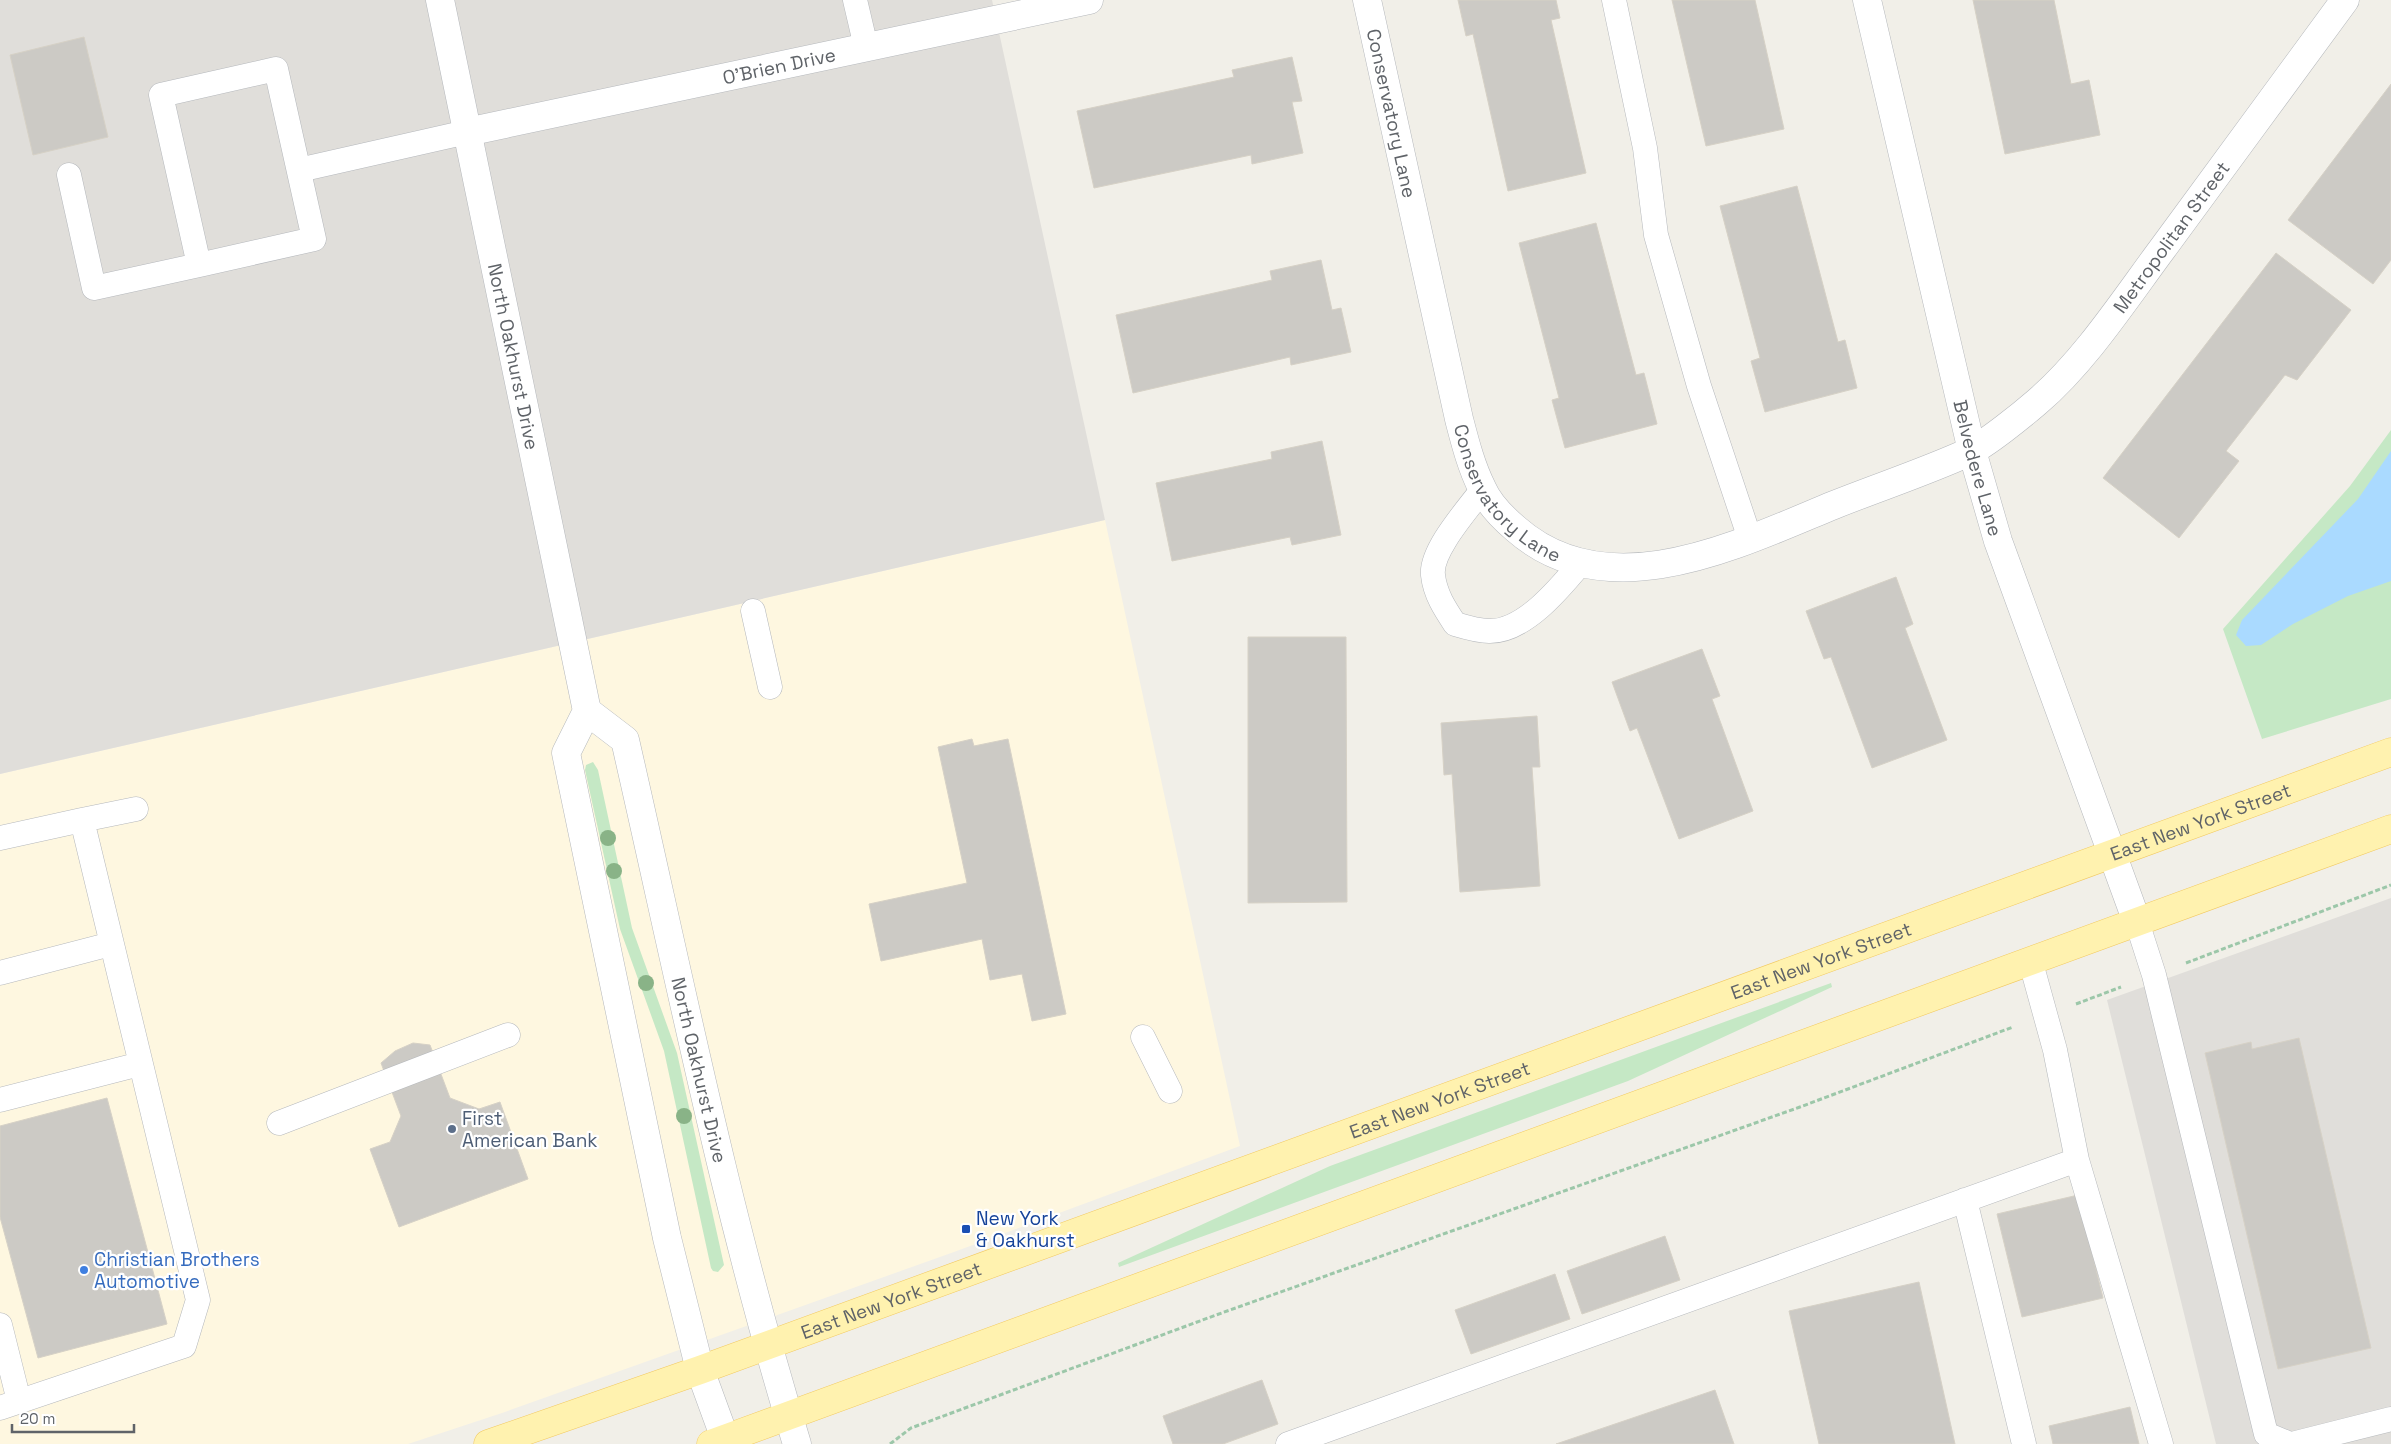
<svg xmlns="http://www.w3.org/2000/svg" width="2391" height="1444" font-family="'Space Grotesk',sans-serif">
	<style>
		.commercial { fill: #fef7e0 }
		.industrial { fill: #e0deda }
		.green { fill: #c5e8c5 }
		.water { fill: #aadaff }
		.building { fill: #cccac5; stroke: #d6d1c6 }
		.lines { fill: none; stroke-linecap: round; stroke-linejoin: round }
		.service-casing { stroke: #b5b8bc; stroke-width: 25 }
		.minor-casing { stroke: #b5b8bc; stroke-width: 29 }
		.primary-casing { stroke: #f2c960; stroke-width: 29 }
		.path { stroke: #9cc7a9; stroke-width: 3; stroke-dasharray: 5 2.5; stroke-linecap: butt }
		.service { stroke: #fff; stroke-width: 24 }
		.minor { stroke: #fff; stroke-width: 28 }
		.primary { stroke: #fff2af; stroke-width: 28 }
		.tree { fill: #89b387 }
		.service-dot { fill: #5c6f8a; stroke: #fff; stroke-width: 2 }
		.transit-dot { fill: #1a4fb4; stroke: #fff; stroke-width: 2 }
		.shop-dot { fill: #3f7fe0; stroke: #fff; stroke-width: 2 }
		.labels { text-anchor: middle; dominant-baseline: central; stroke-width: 4.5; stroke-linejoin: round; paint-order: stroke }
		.street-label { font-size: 19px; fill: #5f6368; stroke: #fff }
		.service-label { font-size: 19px; fill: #4e5e75; stroke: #fff; text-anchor: start }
		.transit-label { font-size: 19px; fill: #164399; stroke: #fff; text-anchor: start }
		.shop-label { font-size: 19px; fill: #366cbe; stroke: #fff; text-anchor: start }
	</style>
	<rect width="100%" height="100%" fill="#f1efe8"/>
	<path class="commercial" d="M1105,520L1240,1146L954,1252L502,1413L408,1444H0V774Z"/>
	<path class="industrial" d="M0,0H992L1105,520L0,774Z
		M2391,898V1444H2216L2107,1000Z"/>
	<path class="green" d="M2391,430V699L2262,739L2223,629L2350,486Z
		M593,762L598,770L632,928L677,1053L724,1265L718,1272L713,1271L711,1268L664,1051L620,929L585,770L586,765Z
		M1831,983L1832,987L1628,1081L1119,1267L1118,1263L1330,1166Z"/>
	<path class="water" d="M2391,451V581L2348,596L2293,624L2261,645L2246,646L2236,635L2242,620L2358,499Z"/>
	<path class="building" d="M1458,0H1556L1560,18L1551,20L1586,173L1508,191L1473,34L1466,36Z
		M1672,0H1755L1784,129L1706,146Z
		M1973,0H2054L2071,84L2089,80L2100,135L2005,154Z
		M84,37L108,137L33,155L10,55Z
		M1292,57L1302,101L1292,102L1303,153L1252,164L1251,155L1094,188L1077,111L1234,77L1232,70Z
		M2391,84V260L2373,284L2288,220Z
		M1797,186L1838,342L1845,340L1857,388L1765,412L1751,361L1760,358L1720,206Z
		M1596,223L1636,375L1644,373L1657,424L1565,448L1552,400L1559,398L1519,243Z
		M2276,253L2351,310L2297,380L2285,375L2226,451L2239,461L2179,538L2103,478Z
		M1321,260L1332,310L1341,308L1351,352L1291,365L1290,357L1133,393L1116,315L1272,280L1270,271Z
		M1322,441L1341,535L1292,545L1290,537L1172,561L1156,483L1272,459L1271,452Z
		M1896,577L1913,624L1905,628L1947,740L1872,768L1831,657L1824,659L1806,611Z
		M1248,637H1346L1347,902L1248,903Z
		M1702,649L1720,696L1712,699L1753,811L1679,839L1637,728L1630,731L1612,682Z
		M1537,716L1540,767H1532L1540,886L1460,892L1452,774L1444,775L1441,723Z
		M972,739L974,746L1008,739L1066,1014L1032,1021L1022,974L990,980L982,939L881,961L869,904L967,883L938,747Z
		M2299,1038L2371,1348L2278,1369L2205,1053L2251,1042L2252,1049Z
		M413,1043L430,1045L450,1098L479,1109L500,1102L528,1179L399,1227L370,1149L390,1142L401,1116L381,1063L395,1051Z
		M107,1098L167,1324L38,1358L0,1217V1126Z
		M2078,1195L2103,1298L2022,1317L1997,1214Z
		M1665,1236L1680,1280L1582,1314L1567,1271Z
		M1555,1274L1570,1319L1471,1354L1455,1310Z
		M1919,1282L1955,1444H1819L1789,1311Z
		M1262,1380L1278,1424L1223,1444H1173L1163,1416Z
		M1715,1390L1734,1444H1556Z
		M2130,1407L2139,1444H2053L2049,1426Z"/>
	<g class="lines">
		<g class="service-casing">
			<path id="service" d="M855,0L866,47
				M1614,0L1645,148L1656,235L1699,386L1750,539
				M276,69L314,239L199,265L161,95Z
				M299,170L467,132
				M69,175L94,288L199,265
				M1482,490C1468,509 1430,551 1433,575C1435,594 1445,609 1455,624C1465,627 1478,631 1489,631C1524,632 1560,588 1580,564
				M753,611L770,687
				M82,820L136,809
				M0,838L82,820L198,1300L184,1346L0,1408
				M2137,922L2154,975L2266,1434L2290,1444
				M2031,963L2055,1050L2077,1160
				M0,973L111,944
				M1143,1037L1170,1091
				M0,1100L140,1064
				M279,1123L508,1035
				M1965,1200L2024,1444
				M0,1325L19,1401
				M1288,1444L2077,1160L2161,1444
				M2292,1444L2391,1419"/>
		</g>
		<g class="minor-casing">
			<g id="minor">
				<path id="s1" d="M440,0L587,711L566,753L667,1238L700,1370L727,1444"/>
				<path id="s2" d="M1367,0L1459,419C1465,442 1471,466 1482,488C1489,504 1503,518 1516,529C1608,610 1739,544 1834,505C1879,487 1925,472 1969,452C1986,444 2022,415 2037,402C2085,361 2125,299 2163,248C2224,165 2284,83 2345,0"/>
				<path id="s3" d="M1867,0L1972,451L1998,541L2137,922"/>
				<path id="s4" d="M467,132L1089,0"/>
				<path id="s5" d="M587,711L625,740C679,976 726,1213 797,1444"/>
			</g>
		</g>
		<g class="primary-casing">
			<g id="primary">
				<path id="s6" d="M488,1444L700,1370L2391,752"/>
				<path d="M711,1444L2391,829"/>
			</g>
		</g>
		<path class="path" d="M2186,963L2391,885
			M2076,1004L2121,987
			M890,1444L911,1428L1216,1315L1800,1107L2013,1027"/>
		<use href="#service" class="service"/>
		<use href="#minor" class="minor"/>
		<use href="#primary" class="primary"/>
	</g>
	<g class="tree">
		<circle cx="608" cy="838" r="8"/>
		<circle cx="614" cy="871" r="8"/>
		<circle cx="646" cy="983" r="8"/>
		<circle cx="684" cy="1116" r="8"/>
	</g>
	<circle class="service-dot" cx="452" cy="1129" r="5"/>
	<rect class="transit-dot" x="961" y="1224" width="10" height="10" rx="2.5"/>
	<circle class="shop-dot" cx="84" cy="1270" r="5"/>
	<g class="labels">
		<g class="street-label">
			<text stroke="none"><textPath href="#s4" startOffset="319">O'Brien Drive</textPath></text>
			<text stroke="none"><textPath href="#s2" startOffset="116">Conservatory Lane</textPath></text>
			<text stroke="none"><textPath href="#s2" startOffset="1336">Metropolitan Street</textPath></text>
			<text stroke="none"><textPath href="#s1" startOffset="364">North Oakhurst Drive</textPath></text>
			<text stroke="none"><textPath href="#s3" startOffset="481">Belvedere Lane</textPath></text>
			<text stroke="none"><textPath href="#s2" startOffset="521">Conservatory Lane</textPath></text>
			<text stroke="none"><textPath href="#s6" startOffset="1822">East New York Street</textPath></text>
			<text stroke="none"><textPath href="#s6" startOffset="1418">East New York Street</textPath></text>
			<text stroke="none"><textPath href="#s5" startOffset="386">North Oakhurst Drive</textPath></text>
			<text stroke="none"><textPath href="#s6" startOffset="1012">East New York Street</textPath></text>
			<text stroke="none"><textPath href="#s6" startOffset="428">East New York Street</textPath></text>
		</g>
		<g class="service-label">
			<text x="462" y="1118">First<tspan x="462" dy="22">American Bank</tspan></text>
		</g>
		<g class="transit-label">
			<text x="976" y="1218">New York<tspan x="976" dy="22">&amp; Oakhurst</tspan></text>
		</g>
		<g class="shop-label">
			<text x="94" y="1259">Christian Brothers<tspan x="94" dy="22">Automotive</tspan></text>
		</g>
	</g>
	<path d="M12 1424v8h122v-8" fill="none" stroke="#5f6368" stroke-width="2.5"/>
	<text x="20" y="1424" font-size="15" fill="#5f6368" stroke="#ffffff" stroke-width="4" paint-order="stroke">20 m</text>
</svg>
